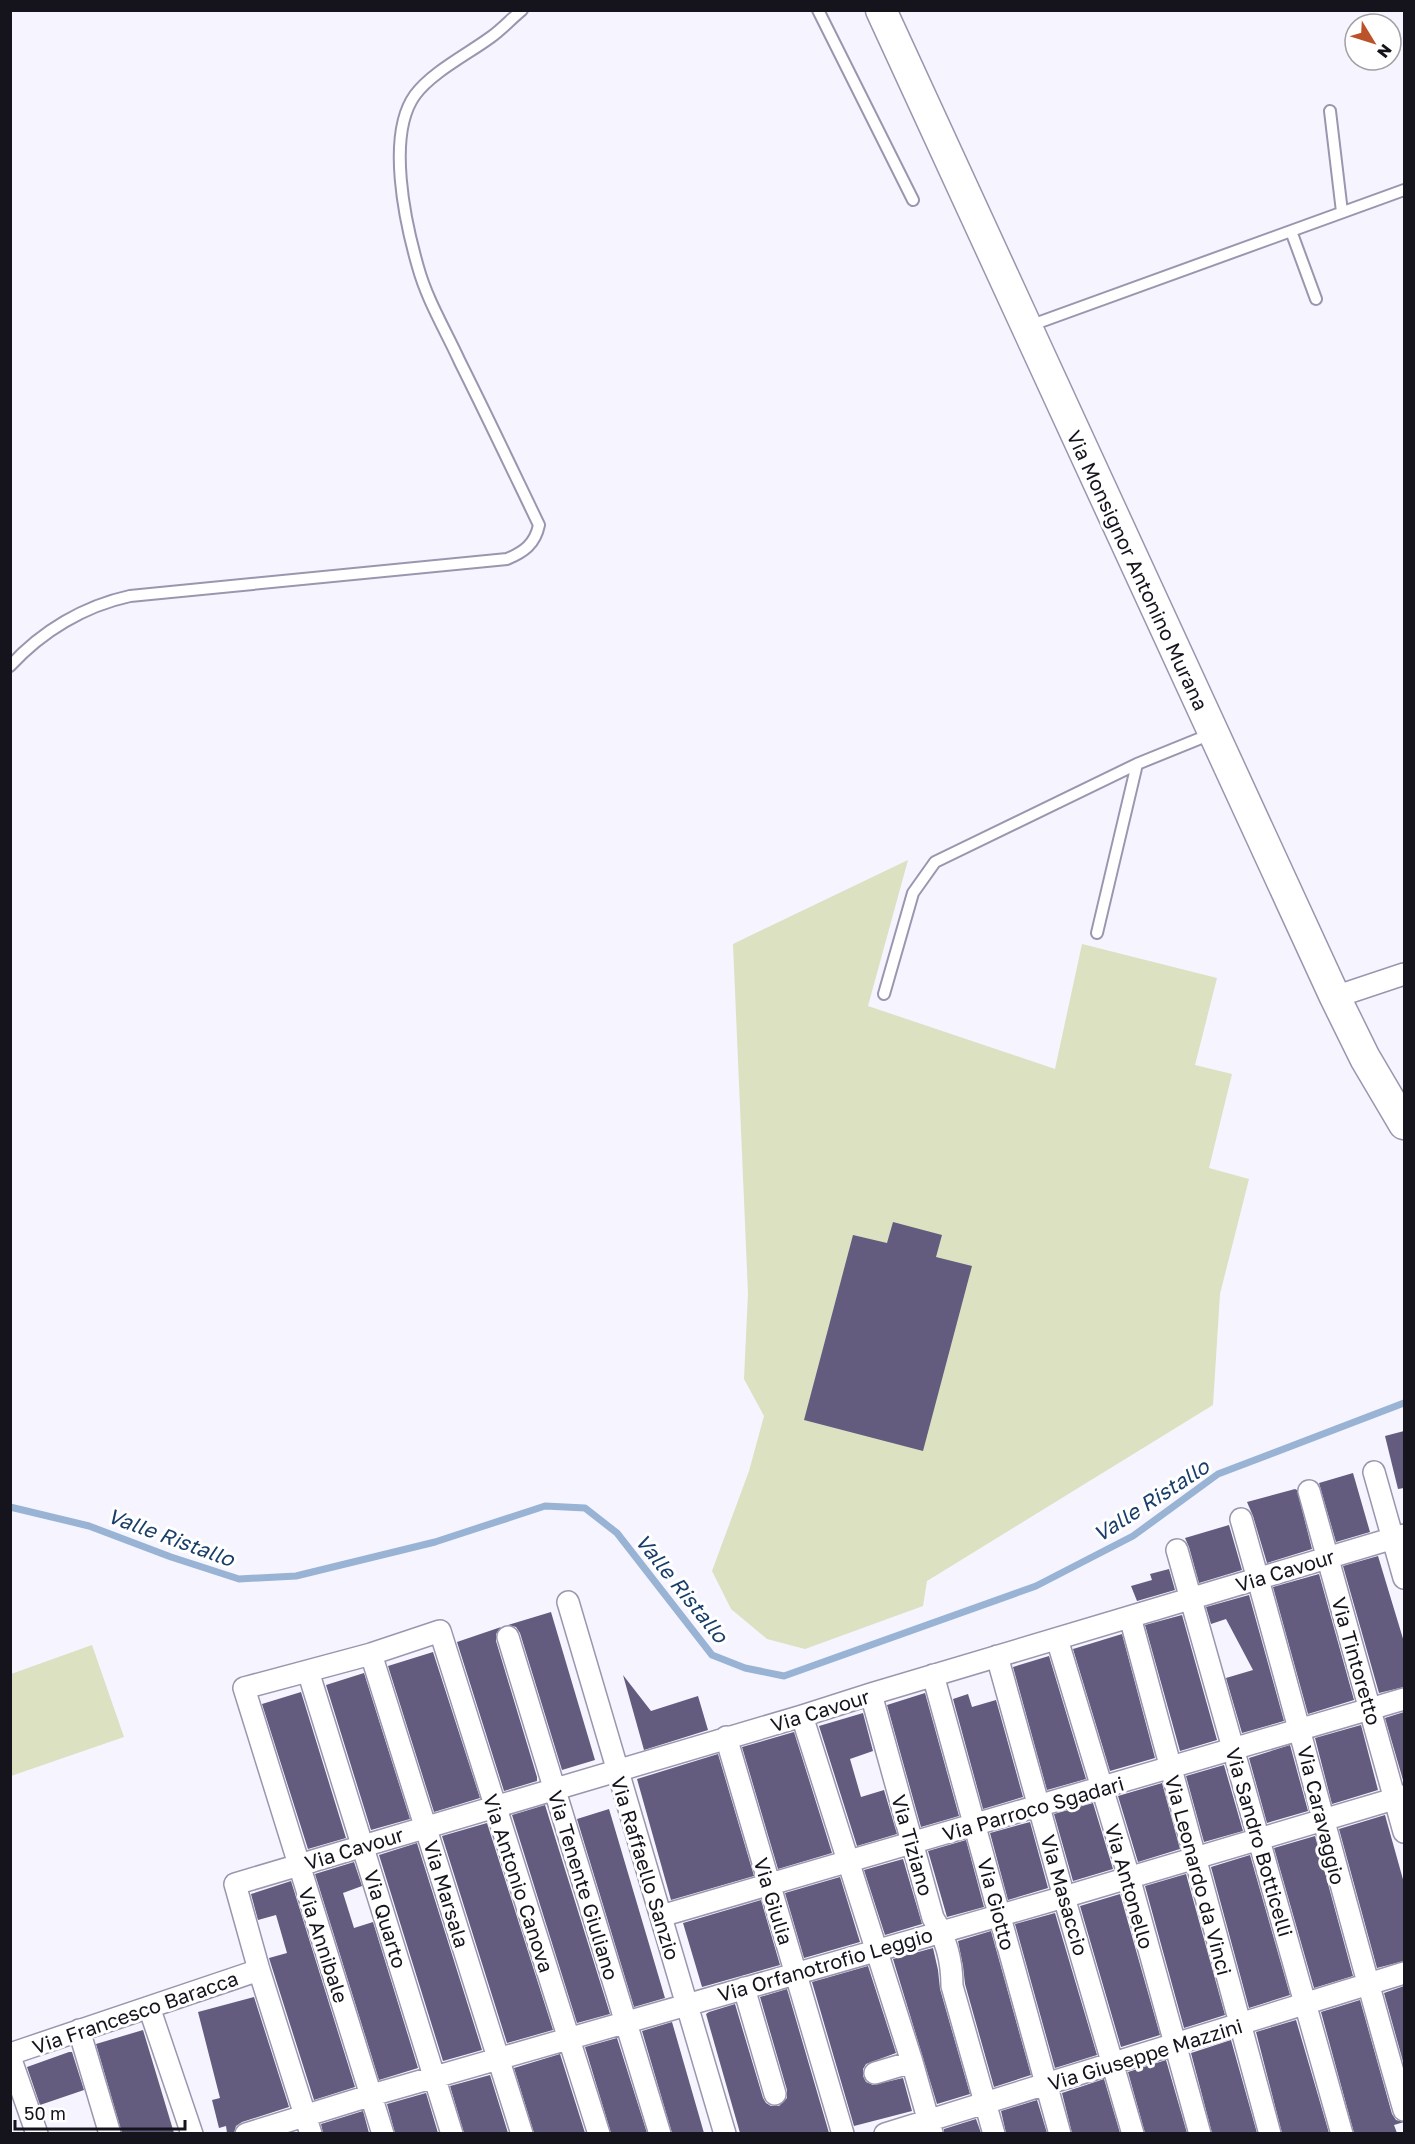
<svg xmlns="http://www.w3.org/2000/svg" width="1415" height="2144" font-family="'Golos Text',sans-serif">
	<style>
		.green { fill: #dbe1c1 }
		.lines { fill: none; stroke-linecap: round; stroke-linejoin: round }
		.stream { stroke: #98b3d3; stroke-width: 7 }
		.building { fill: #635c7f }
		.lane-casing { stroke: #9a96af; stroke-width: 14 }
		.street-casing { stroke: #9a96af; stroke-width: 24 }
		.secondary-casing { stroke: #9a96af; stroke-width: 33 }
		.lane { stroke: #fff; stroke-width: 10 }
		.street { stroke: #fff; stroke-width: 21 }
		.secondary { stroke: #fff; stroke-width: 30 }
		.labels { text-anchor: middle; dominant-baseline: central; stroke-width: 6; stroke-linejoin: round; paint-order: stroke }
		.street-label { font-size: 20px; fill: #15131c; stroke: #fff }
		.water-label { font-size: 21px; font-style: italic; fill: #193e69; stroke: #fff }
	</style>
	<rect width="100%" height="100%" fill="#f6f4ff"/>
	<path class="green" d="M908,860L868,1006L1055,1069L1082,944L1217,978L1195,1065L1232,1074L1209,1168L1249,1179L1220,1294L1213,1405L927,1581L923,1606L805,1649L767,1639L731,1609L712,1571L749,1471L764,1416L744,1379L748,1293L733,944Z
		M92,1645L124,1737L11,1776V1674Z"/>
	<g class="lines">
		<path class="stream" d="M10,1507L89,1526L171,1557L239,1579L296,1576L435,1542L545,1506L585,1508L617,1533L712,1655L745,1668L784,1676L1036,1586L1133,1536L1218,1474L1404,1403"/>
	</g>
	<path class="building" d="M893,1222L942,1235L936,1257L972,1266L923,1451L804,1420L853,1235L887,1243Z
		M1404,1431V1488L1398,1489L1385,1436Z
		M1353,1473L1370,1532L1336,1542L1319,1483Z
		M1295,1489L1297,1490L1312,1549L1267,1563L1253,1516L1247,1502Z
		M1229,1525L1242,1570L1199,1583L1189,1547L1185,1538Z
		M1378,1556L1404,1642V1687L1379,1693L1343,1566Z
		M1169,1569L1175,1590L1137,1601L1131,1586L1152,1580L1150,1574Z
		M1319,1574L1354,1700L1308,1714L1273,1587Z
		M1249,1595L1284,1721L1242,1733L1226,1678L1253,1670L1226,1619L1211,1624L1206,1607Z
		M551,1612L595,1760L562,1770L520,1633L516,1627L508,1625Z
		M1182,1615L1217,1740L1180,1751L1145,1625Z
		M501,1627L496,1634V1641L537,1777V1781L504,1791L457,1642Z
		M1122,1634L1155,1758L1110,1771L1073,1649Z
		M433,1652L480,1798L434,1812L388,1666Z
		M1049,1656L1086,1779L1047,1790L1013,1667Z
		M364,1673L410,1819L371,1830L326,1685Z
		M623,1675L651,1711L698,1696L708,1730L644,1750Z
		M301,1692L346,1838L308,1849L262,1704Z
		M925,1693L959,1816L921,1827L887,1705Z
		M968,1694L972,1707L996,1700L1023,1797L983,1809L953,1699Z
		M1404,1712V1779L1403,1780L1385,1718Z
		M863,1713L873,1751L850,1759L861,1797L884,1790L897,1834L857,1846L819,1726Z
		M1361,1725L1378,1790L1332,1804L1315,1738Z
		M794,1732L832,1853L778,1869L742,1747Z
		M1290,1745L1308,1811L1267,1823L1249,1758Z
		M718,1754L754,1876L671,1900L637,1779Z
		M1224,1765L1243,1831L1204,1842L1186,1776Z
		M1162,1783L1180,1849L1138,1862L1118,1796Z
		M1093,1803L1113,1869L1073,1881L1054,1814Z
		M545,1805L610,2014L577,2023L512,1815Z
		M609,1809L665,1998L634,2007L577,1819Z
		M1385,1815L1404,1883V1961L1377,1968L1339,1829Z
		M1030,1822L1048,1888L1008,1900L990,1833Z
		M487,1823L553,2030L507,2043L442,1836Z
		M1315,1836L1353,1976L1314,1988L1274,1848Z
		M966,1840L984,1907L947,1917L928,1851Z
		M417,1843L482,2050L443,2061L379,1855Z
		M1250,1855L1290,1995L1249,2008L1211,1867Z
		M903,1859L922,1924L885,1935L864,1870Z
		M354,1862L362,1886L343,1893L354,1928L373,1922L418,2068L379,2080L315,1874Z
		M1186,1874L1225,2015L1184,2028L1145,1886Z
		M840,1877L860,1942L804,1958L785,1893Z
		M291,1881L355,2087L314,2100L269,1958L287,1953L276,1915L258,1920L251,1894Z
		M1120,1894L1160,2035L1121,2047L1080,1906Z
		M761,1900L780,1965L702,1987L683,1923Z
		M1055,1913L1097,2055L1055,2068L1015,1924Z
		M991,1931L1031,2075L994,2087L965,1984L963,1966L958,1941Z
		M933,1948L938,1970L940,1989L970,2094L937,2104L893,1959Z
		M868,1966L896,2053L866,2064L863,2069V2076L866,2082L873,2085L903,2078L912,2111L854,2126L812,1982Z
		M1404,1986V2065L1384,1993Z
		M787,1989L829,2133H740L706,2014L709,2012L735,2004L763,2098L766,2103L771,2106H779L787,2098V2090L760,1997Z
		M254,1997L289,2107L242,2122L236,2126L234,2133H227L226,2126L219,2128L212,2100L220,2098L198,2012Z
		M1360,2000L1392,2114L1396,2120L1404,2122L1394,2125L1397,2133H1354L1321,2012Z
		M1296,2020L1329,2133H1282L1256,2032Z
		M672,2022L704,2133H672L642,2031Z
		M143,2030L174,2133H122L96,2044Z
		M617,2038L647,2133H611L585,2047Z
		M1231,2040L1257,2133H1212L1191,2053Z
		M69,2052H72L84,2090L40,2105L27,2067Z
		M560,2054L585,2133H534L514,2068Z
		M1166,2060L1187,2133H1145L1128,2072Z
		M490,2075L508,2133H464L450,2086Z
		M1104,2079L1120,2133H1072L1062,2093Z
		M426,2093L438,2133H395L387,2104Z
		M1037,2100L1047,2133H1006L1001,2111Z
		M363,2111L369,2133H323L321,2124Z
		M976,2119L981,2133H944V2129Z"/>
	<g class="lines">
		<g class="lane-casing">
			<path id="lane" d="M818,10L913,200
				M1330,111L1342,212
				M1291,231L1316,299
				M1029,326L1404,190
				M10,666C42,631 84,606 130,596L507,559C524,552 535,544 539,525C513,471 487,416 460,362C446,331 427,300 418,267C405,222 386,135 415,95C432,72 468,54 491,37C502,29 511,19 522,10
				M1097,933L1137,764
				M884,994L913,893L935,862L1137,764L1211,734"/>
		</g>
		<g class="street-casing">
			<path id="street" d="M1335,997L1404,974
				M1374,1472L1404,1578
				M1309,1491L1404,1832
				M1241,1519C1297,1715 1347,1914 1404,2110
				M1177,1550L1342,2134
				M568,1602L725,2134
				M1130,1617L1270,2134
				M508,1637L660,2134
				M1057,1639L1129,1877L1200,2134
				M371,1654L522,2134
				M997,1656L1064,1897L1133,2134
				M308,1671L452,2134
				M933,1675L1060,2134
				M871,1694L933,1918C946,1938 952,1962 952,1986L994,2134
				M802,1716L912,2062L932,2133
				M726,1737L843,2134
				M661,1916L1404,1699
				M744,1988L775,2094
				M149,2007L192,2134
				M79,2030L110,2134
				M10,2054L259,1970
				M10,2057L37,2134
				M875,2073L912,2062
				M246,2134L372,2095L1064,1897L1404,1796
				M311,2134L259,1970L235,1884L802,1716L871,1694L1404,1535
				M383,2134L244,1688L371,1654L440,1631L599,2134
				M885,2134L1404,1973"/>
		</g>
		<g class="secondary-casing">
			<path id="secondary" d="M881,10L1335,997L1365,1058L1404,1124"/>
		</g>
		<use href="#lane" class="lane"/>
		<use href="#street" class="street"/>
		<use href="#secondary" class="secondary"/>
	</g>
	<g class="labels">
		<g class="street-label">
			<text transform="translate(1138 570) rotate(65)">Via Monsignor Antonino Murana</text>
			<text transform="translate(1285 1570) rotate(-17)">Via Cavour</text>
			<text transform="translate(1357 1661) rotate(74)">Via Tintoretto</text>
			<text transform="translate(820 1710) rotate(-17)">Via Cavour</text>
			<text transform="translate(1033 1808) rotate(-16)">Via Parroco Sgadari</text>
			<text transform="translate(1322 1815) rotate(76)">Via Caravaggio</text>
			<text transform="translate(1260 1842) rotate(74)">Via Sandro Botticelli</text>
			<text transform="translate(913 1845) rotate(74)">Via Tiziano</text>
			<text transform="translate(354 1848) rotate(-17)">Via Cavour</text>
			<text transform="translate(646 1868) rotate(73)">Via Raffaello Sanzio</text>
			<text transform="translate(1199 1875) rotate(75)">Via Leonardo da Vinci</text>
			<text transform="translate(519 1883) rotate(72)">Via Antonio Canova</text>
			<text transform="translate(584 1885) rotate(73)">Via Tenente Giuliano</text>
			<text transform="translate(1130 1886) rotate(74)">Via Antonello</text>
			<text transform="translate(447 1894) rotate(73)">Via Marsala</text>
			<text transform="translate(1065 1895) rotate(74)">Via Masaccio</text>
			<text transform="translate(774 1901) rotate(73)">Via Giulia</text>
			<text transform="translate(997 1904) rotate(75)">Via Giotto</text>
			<text transform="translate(386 1919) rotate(73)">Via Quarto</text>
			<text transform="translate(324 1945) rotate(72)">Via Annibale</text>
			<text transform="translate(825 1964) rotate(-16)">Via Orfanotrofio Leggio</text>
			<text transform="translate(135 2012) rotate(-19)">Via Francesco Baracca</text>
			<text transform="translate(1145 2054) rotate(-17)">Via Giuseppe Mazzini</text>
		</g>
		<g class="water-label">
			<text transform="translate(1151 1500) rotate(-33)">Valle Ristallo</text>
			<text transform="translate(171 1537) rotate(20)">Valle Ristallo</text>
			<text transform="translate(682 1588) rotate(51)">Valle Ristallo</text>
		</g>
	</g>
	<rect width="1415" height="2144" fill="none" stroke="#15131c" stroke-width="24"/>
	<g transform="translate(1373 42) rotate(128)"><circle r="28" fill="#ffffff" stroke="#a1a1a4" stroke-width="1.5"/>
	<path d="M0-4.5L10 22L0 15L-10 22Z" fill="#ba522a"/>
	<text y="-9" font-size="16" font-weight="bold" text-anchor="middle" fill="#15131c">N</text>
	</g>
	<path d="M15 2120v9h170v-9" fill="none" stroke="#15131c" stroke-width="3"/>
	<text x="24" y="2120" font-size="18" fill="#15131c" stroke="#ffffff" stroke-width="4.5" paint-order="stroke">50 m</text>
</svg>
